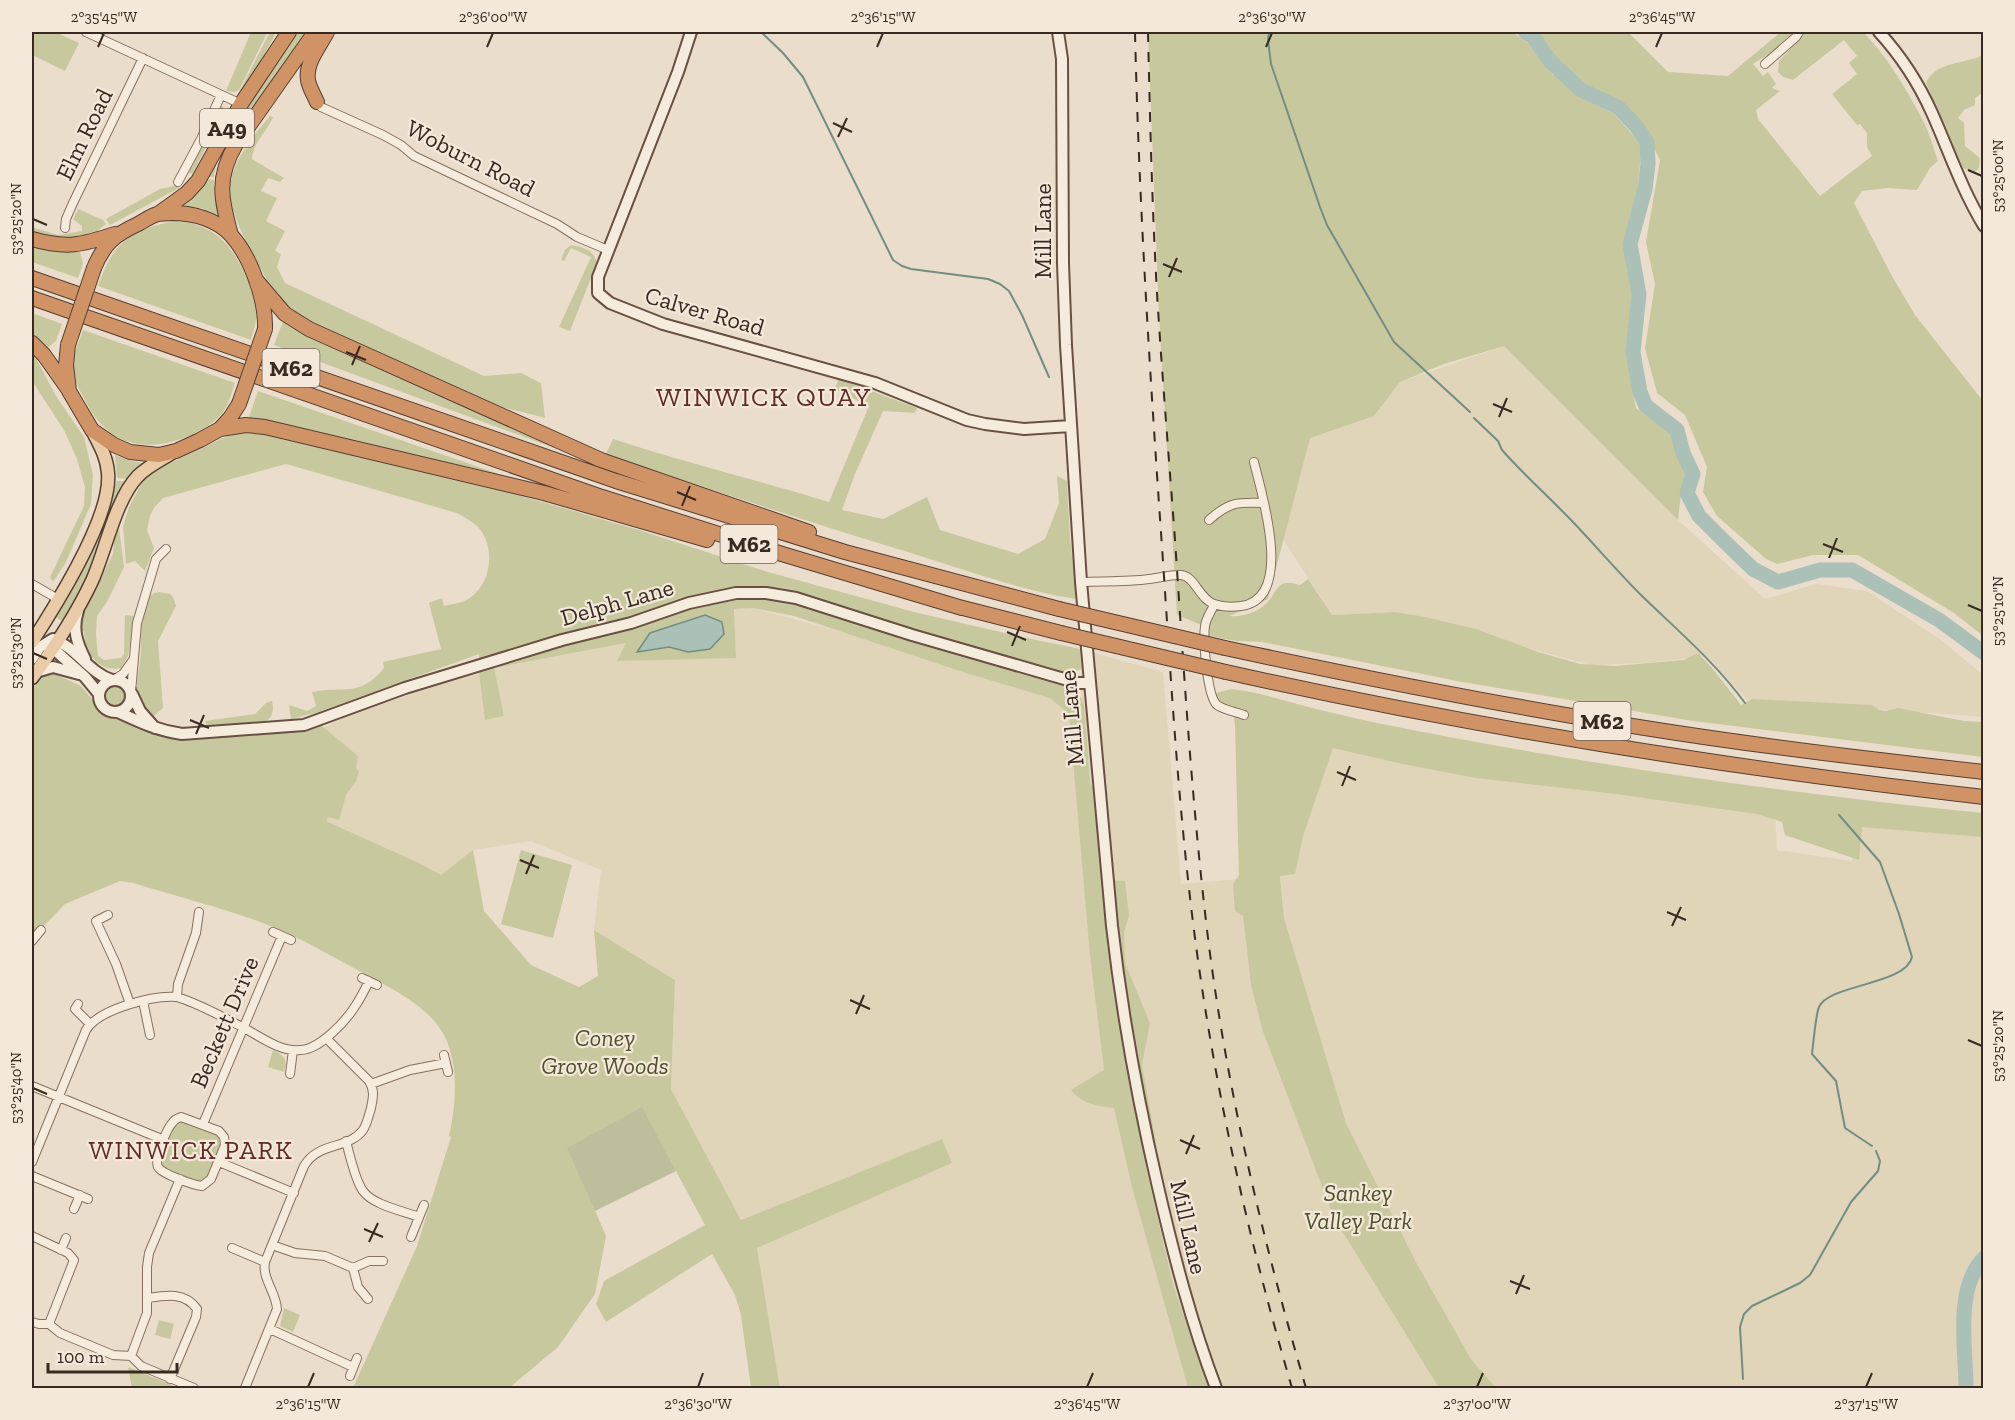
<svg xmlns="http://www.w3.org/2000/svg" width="2015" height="1420" font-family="'Zilla Slab',serif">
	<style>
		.farmland { fill: #e0d4b9 }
		.green { fill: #c8c89f }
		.cemetery { fill: #bebe9d }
		.water { fill: #abc0b7; stroke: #728e83; stroke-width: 1.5 }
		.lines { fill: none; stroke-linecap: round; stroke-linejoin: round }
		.stream { stroke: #728e83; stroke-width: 2 }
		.river { stroke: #abc0b7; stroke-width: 15 }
		.street-casing { stroke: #867060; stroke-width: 10 }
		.secondary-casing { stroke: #685143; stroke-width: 14 }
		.primary-casing { stroke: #553f34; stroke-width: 15 }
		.highway-casing { stroke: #553f34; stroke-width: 16 }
		.street { stroke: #f6ecdd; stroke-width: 8 }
		.secondary { stroke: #f6ecdd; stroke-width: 10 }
		.primary { stroke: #e9cca7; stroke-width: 12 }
		.highway { stroke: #d09365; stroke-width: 14 }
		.rail { stroke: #382a22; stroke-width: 2; stroke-dasharray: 10 10; stroke-linecap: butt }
		.highway-bridge-casing { stroke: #553f34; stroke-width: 16; stroke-linecap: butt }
		.highway-bridge { stroke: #d09365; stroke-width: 14 }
		.ticks { fill: none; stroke: #382a22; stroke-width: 2 }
		.labels { text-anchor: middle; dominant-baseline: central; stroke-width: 4.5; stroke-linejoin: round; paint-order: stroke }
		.shield { fill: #f3e8da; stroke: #706359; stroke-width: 1.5 }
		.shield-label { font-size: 22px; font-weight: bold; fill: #382a22 }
		.street-label { font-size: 24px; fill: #382a22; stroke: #f3e8da }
		.park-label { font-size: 24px; font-style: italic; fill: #4e522b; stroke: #f3e8da }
		.neighbourhood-label { font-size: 26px; letter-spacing: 1.5px; fill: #612b26; stroke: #f3e8da }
		.quarter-label { font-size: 27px; letter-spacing: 1.5px; fill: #612b26; stroke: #f3e8da }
		.neatline { fill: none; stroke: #382a22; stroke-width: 2 }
		.ticks-label { font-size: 15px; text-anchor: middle; fill: #382a22 }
	</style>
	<rect width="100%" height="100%" fill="#ebddcb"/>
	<path class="farmland" d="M1504,346L1678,520L1765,599L1816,584L1867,591L1941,640L1983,675V717L1746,699L1707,656L1645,663L1591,665L1395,612L1332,615L1283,539L1310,437L1374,416L1400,382Z
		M753,608L1082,697L1080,649L1163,672L1181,884L1239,879L1251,985L1262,1029L1334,1218L1439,1388H780L757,1248L951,1163L942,1139L741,1220L671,1089L675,980L594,930L601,870L531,841L473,850L441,876L419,863L326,821L277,738L328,726L340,719L451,680L479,673L485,719L504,716L493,668L627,643L618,660L736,658L734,609Z
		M1284,722L1775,813L1777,850L1852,861L1856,820L1983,829V1388H1496L1471,1359L1417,1264L1346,1123L1284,918L1278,848Z"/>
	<path class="green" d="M32,32H55L79,43L65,71L32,55Z
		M251,32L267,33L239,90L235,92L226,91Z
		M270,32H275L274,37L244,90L238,94Z
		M296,32H309L227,143L216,165L214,177H206L230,131Z
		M1148,32H1512L1529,44L1553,75L1558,63L1552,55L1544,59L1530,41L1515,32H1628L1668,72L1728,76L1781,32H1793L1775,50L1753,64L1763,76L1768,72L1776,84L1772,88L1780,91L1756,110L1758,119L1820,196L1872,156L1867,147V133L1860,124L1857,125L1832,94L1857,74L1849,63L1857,56L1844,40L1793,80L1783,77L1778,72L1779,61L1806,32H1863C1886,55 1906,88 1921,117C1929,131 1933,147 1938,161L1930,168L1917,190L1887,188L1862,191L1854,203L1893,278L1915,315L1983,401V636L1954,613L1858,555H1813L1777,564L1766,559L1717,516L1703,492L1707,467L1685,415L1657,393L1645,348L1655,284L1646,242L1660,160C1645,126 1614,103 1583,83L1570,89L1576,95L1613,113L1642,145L1637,195L1624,243L1633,297L1626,353L1636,408L1671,434L1686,476L1681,494L1678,520L1504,346L1444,364L1400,382L1374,416L1310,438L1268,599L1229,616C1242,617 1256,613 1266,604C1278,591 1276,577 1300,585L1308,579L1332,615L1395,612L1425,617L1476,629L1538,652L1580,664L1615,666L1684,660L1698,653L1712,668L1741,705L1752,699L1872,705L1879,710L1886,711L1898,708L1964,721L1983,722V757L1693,721L1457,681L1262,642L1237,641L1209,636L1206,633L1204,626L1177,615L1159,316Z
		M1983,55V92L1975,98V105L1964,110L1958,118L1964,123L1965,146L1980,158L1979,168L1974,173L1963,168L1926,83C1937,60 1964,65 1983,55Z
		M220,102L225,111L192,174L187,171Z
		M270,116L273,117C267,132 253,142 252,159L284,178L280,182L268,178L261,191L277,198L266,221L285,231L275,251L281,254L277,267L285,283L484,376L521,373L541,383L545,418C523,412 500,408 479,400C444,386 410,369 375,353C345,339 313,328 287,307C273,296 266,277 257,262C220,194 219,176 270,116Z
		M204,179L214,180V196L217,214L216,215L201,208L178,206Z
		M176,183L178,184L179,188L110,225L106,219L160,189L174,186Z
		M78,209L103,220L106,224L97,231L79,236L77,241L32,234V227L58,235L82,231V226L73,219Z
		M177,221C217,225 233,246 248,281C252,290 258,302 257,312C257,322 253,331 251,340L98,286C114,241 130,229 177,221Z
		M571,245C583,247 594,250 597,263L570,331L559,327L591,257L571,248L564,261L561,260L565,250Z
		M32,246L58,252H80L83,264L78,278L32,262Z
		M32,313L62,324L56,341L45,350L32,336Z
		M284,319L558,446L557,449L274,345Z
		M83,330L235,383C232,391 230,401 225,409C217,422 202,430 189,436C144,454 107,445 85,400C80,391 74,380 73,370C71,357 79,342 83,330Z
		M32,347L41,356L37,360L56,396L84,437L93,475L91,504L66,562L53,582L50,577L84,506L85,487L77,459L64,430L32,381Z
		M839,379L917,408L915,413L883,411L855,474L842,510L883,519L927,497L940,530L1018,554L1045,539L1059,503L1057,476L1067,481L1070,538L1077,599C1023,591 966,570 914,554C811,523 709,489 606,454L613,439C684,462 757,480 829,502L869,406L834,389Z
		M258,391L537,487L248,420Z
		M234,433H266L332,450L502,490L642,531L768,572L918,613L1027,638L1080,649L1081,669L1070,674L1040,668L779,590L746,587L711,592L723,601C784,591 844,621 901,639C958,656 1015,672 1073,689L1078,692L1084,705L1090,783L1104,807L1109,880L1125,881L1129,916L1124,932L1125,963L1150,1023L1142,1065L1156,1143L1145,1163L1173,1285L1209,1388H1188L1132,1187L1114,1108C1096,1106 1082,1104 1071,1090L1104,1070L1090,955L1069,714L1050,698L966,673L794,616L753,608L734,609L736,658L617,661L626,643L494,668L504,716L485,720L479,673V654L315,713L291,719L289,705L307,711L316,706L312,692C344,685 358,699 384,668L383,662L441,649L429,603L442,598L444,606C453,604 463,603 471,597C492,582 496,545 477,526C471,521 464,517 457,513L286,464L163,498L154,508L150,516L147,530L154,548L145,571L135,561L126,564L123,526L129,507L144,479L157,469Z
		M115,455L130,461L145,463L128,479L117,478Z
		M117,481H127L90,573L62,621L55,617L105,524Z
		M119,528L124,567L107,602L97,616L96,635L98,656L104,660L121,658L124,654L125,615L134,616L128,656L121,668C101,672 91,658 82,642L85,641L84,631L81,632L80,619L113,554L114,541Z
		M159,592L170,594L173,597L176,606L158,641L163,708L154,716C147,709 140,704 138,694C135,683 139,671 140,661C143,641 138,618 148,599C151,594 154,593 159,592Z
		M46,670L81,686L103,712L162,737H189L279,732L322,726L358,756L356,768L359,771L356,781L346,795L339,820L328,817L326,821L419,863L441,875L473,850L484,911L531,965L579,987L598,976L594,930L675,980L671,1089L741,1220L942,1139L952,1163L757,1248L780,1388H751L741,1315L735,1295L712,1254L606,1322L596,1304L604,1281L705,1225L642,1108L568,1148L606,1236L595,1294L558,1347L509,1388H353L417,1246L451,1137L449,1136C456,1106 459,1065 445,1037C430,1007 394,990 367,975C336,959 305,940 273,927C228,909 179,897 133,883L120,881L65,904L32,938V689Z
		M105 696a10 10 0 1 1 20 0a10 10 0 1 1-20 0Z
		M1232,689C1265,693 1296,705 1329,712C1368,722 1409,729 1449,737C1626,770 1804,795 1983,813V837L1862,827L1859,860L1785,835L1782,822L1757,814L1616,794L1476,778L1398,763L1333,748L1303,836L1295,874L1280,876L1284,918L1346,1123L1417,1264L1471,1359L1496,1388H1439L1334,1218L1262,1029L1251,985L1243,916L1235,911L1233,884L1239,875L1235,727L1234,714L1221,710L1216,693Z
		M272,701C274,711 273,718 263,723L208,728L205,721L255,714L266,703Z
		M521,850L572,865L553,938L501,924Z
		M273,1050C284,1055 288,1060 284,1072L268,1067Z
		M183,1120L218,1134L221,1140V1145L208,1177L203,1181H193L164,1168L160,1159L174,1125Z
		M284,1308L300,1315L293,1332L280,1326Z
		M159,1320L174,1324L170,1339L155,1335Z
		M128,1367L179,1388H132Z"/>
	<path class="cemetery" d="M642,1107L676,1171L595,1211L567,1148Z"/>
	<path class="water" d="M705,615L722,622L724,634L710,649L688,652L669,647L637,652L650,633Z"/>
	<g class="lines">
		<path class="stream" d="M761,32L783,53L803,77L893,260L902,266L911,269L988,279L1000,284L1009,291L1022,315L1049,377
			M1269,32L1268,40L1271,64L1320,207L1327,225L1394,342L1470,412
			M1474,418L1498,441L1502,450C1524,475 1549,497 1572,521C1595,545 1617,571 1641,595C1677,630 1715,662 1745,703
			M1839,815L1880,862L1899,914L1912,957C1906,985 1829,984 1819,1007C1816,1013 1813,1046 1812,1054L1836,1081L1845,1128L1872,1146
			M1743,1379L1740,1327L1744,1314L1752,1306L1800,1283L1810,1275L1851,1202L1878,1171L1880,1161L1876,1151"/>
		<path class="river" d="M1525,32L1533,37L1551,62L1581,90L1618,107L1636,126L1647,142L1648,164L1645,189L1630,244L1639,294L1633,352L1640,392L1646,406L1677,430L1683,453L1693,474L1687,493L1699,516L1724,541L1753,569L1778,582L1820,570H1852L1939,620L1984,653
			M1966,1388C1966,1350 1954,1288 1984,1258"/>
		<g class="street-casing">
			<path id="street" d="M86,32L241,104
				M1765,64L1796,37L1799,32
				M317,102L321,107L383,135L401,145L414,156L557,224L577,237L608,250
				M178,182L201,139L221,95
				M65,228L66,219L73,203L143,58
				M1209,520C1229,502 1237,502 1264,503
				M1081,582C1103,581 1127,582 1149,579C1160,578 1171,574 1181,575C1195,576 1199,599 1214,604C1222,607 1233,607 1241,606C1295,599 1262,495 1254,462
				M32,584L58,599
				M1214,605C1211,612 1206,618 1205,626C1203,640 1207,696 1217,705C1224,710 1236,712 1244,715
				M115,679L123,674L133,660
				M131,692L137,623L156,559L166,549
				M108,915L96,921L116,964L130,1004
				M273,932L291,940
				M32,941L41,930
				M362,978L377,985
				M177,997L178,984L196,933L199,912
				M143,1001L150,1035
				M78,1004L75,1009L90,1024
				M444,1055L448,1072
				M290,1074L293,1050
				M371,1084L410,1070L446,1063
				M32,1086L164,1140
				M181,1117L219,1131L224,1137L225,1145L211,1179L202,1186C193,1185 162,1174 158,1167C154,1159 167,1128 173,1122C176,1118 177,1119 181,1117Z
				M203,1124L282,936
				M346,1141C350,1156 355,1180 363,1191C373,1205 403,1211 419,1217
				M32,1162L86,1030C99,1009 153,995 177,997C200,1004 223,1017 244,1028C261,1037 280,1052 300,1050C312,1050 323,1041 332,1033C349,1018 359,1002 369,981
				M219,1162L294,1193
				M32,1176L88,1199
				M74,1209L80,1195
				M32,1236L68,1253L74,1260L49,1324
				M411,1237L424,1205
				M272,1245L295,1253L325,1256L353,1268
				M232,1248L265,1262
				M61,1250L66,1238
				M148,1298C167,1295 185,1292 197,1309L196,1317L170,1379
				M368,1299L358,1287L353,1268L369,1261H383
				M32,1322L39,1324H49L60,1333L113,1355L131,1356L141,1366L194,1388
				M270,1329L353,1367
				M131,1356L147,1313V1267L149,1253L180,1179
				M350,1376L357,1358
				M245,1388L277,1309C276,1292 262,1279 265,1262L304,1166C319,1141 348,1150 363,1130C367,1124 369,1115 371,1108C373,1098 375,1090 369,1081L326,1038"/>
		</g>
		<g class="secondary-casing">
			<path id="secondary" d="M691,32L678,72L598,277V293L610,303L663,324L875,383L967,420L985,424L1024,429L1071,426
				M1058,32L1062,59L1063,263L1066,345L1081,582L1112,926C1122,1014 1138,1101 1158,1187C1174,1256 1191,1322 1216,1388
				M1879,32C1900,55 1919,84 1932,113C1949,151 1962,190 1984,226
				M78,611C72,629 77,643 85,659
				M48,644L85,677L99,694
				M32,659L40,647L53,639C76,647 89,673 112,680
				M36,672L53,667L79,674
				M99 696a16 16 0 1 1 32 0a16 16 0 1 1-32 0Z
				M132,694L140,711L155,728
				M118,712C142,723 156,730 182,734L304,725L405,688L562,640L631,623L689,603L736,593H766L796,598L912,635L1078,683H1089"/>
		</g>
		<g class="primary-casing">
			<path id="primary" d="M32,642C56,605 112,516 108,473C107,457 99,444 92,430
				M32,678C54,648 76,615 92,581C106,550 115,500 138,476C148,466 161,460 172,453"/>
		</g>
		<g class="highway-casing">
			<path id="highway" d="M317,102C314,95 309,87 308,80C305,63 320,46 327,32
				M158,214L187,193L198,181L241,104L289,32
				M231,235C221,199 216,178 236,144L315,32
				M32,239C67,249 81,245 115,234
				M94,268C104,244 114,235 138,224C144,221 152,215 158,214C162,213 168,214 172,213C193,213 216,219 231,235C251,257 266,300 265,329
				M32,278L616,481L845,552L1059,609
				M256,280L285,314L309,329L601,460L809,532
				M32,298L602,497L782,554L962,608
				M32,343L44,355L68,389
				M68,345L66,365L69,391L92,430L114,445L130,452L159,455L176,451L200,440L220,429L230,418L239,404
				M220,429L246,425L265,427L544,493L707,540
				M955,606L1061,633
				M1225,648C1364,678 1504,706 1645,728C1757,746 1870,759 1984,772
				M1226,672C1476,728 1729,768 1984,797"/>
		</g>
		<use href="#street" class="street"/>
		<use href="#secondary" class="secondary"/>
		<use href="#primary" class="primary"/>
		<use href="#highway" class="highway"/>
		<path class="rail" d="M1135,32C1139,204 1150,375 1162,547C1171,678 1178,808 1195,938C1215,1091 1249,1241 1292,1388
			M1148,32C1150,119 1152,206 1157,293C1162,375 1169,458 1175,540C1184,673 1192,806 1208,938C1227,1091 1263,1241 1306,1388"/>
		<g class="highway-bridge-casing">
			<path id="highway-bridge" d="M68,345L94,268
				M239,404L265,329
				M1059,609L1225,648
				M1061,633L1226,672"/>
		</g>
		<use href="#highway-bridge" class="highway-bridge"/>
	</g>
	<path class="ticks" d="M98,47L104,33M487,47L493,33M877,47L883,33M1266,47L1272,33M1656,47L1662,33M833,123L852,132M838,137L847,118M1968,170L1982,176M33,219L47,225M1163,264L1182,272M1169,277L1177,258M346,352L366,360M352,365L360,346M1493,404L1512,412M1499,417L1507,398M677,492L696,500M682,506L690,486M1823,544L1843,552M1829,558L1837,538M1968,605L1982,611M1007,632L1026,640M1012,646L1020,626M33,653L47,659M190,720L209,728M196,734L204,715M1337,772L1356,780M1342,786L1350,766M520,860L539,868M526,874L534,855M1667,912L1686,920M1672,926L1681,907M850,1000L870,1009M856,1014L864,995M1968,1040L1982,1046M33,1088L47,1094M1180,1140L1200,1149M1186,1154L1194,1135M364,1229L383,1237M369,1242L378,1223M1510,1281L1530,1289M1516,1294L1524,1275M308,1387L314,1373M698,1387L703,1373M1087,1387L1093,1373M1477,1387L1483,1373M1866,1387L1872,1373"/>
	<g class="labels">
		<g class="shield">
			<rect x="200" y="109" width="54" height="38" rx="4.5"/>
			<rect x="262.5" y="349" width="57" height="38" rx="4.5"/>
			<rect x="720.5" y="525" width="57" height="38" rx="4.5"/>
			<rect x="1573.5" y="702" width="57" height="38" rx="4.5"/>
		</g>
		<g class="shield-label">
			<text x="227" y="128">A49</text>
			<text x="291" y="368">M62</text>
			<text x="749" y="544">M62</text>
			<text x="1602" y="721">M62</text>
		</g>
		<g class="street-label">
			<text transform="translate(84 134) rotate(-64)">Elm Road</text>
			<text transform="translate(471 158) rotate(27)">Woburn Road</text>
			<text transform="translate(1042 231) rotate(-90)">Mill Lane</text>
			<text transform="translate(705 311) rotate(16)">Calver Road</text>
			<text transform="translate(617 602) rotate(-16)">Delph Lane</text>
			<text transform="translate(1071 718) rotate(-95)">Mill Lane</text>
			<text transform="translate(224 1022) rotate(-67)">Beckett Drive</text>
			<text transform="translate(1189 1227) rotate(77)">Mill Lane</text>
		</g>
		<g class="park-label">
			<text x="605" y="1037">Coney<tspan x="605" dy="28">Grove Woods</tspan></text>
			<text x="1358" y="1192">Sankey<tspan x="1358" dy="28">Valley Park</tspan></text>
		</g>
		<g class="neighbourhood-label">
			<text x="191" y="1150">WINWICK PARK</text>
		</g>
		<g class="quarter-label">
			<text x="764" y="397">WINWICK QUAY</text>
		</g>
	</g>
	<rect width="2015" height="1420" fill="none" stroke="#f3e8da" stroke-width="66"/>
	<path d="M48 1363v9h129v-9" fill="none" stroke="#382a22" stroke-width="3"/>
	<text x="57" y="1363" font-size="18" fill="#382a22" stroke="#f3e8da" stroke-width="4.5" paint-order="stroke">100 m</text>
	<rect x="33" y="33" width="1949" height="1354" class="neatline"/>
	<g class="ticks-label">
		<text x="104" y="22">2°35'45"W</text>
		<text x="493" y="22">2°36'00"W</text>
		<text x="883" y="22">2°36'15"W</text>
		<text x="1272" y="22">2°36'30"W</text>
		<text x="1662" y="22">2°36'45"W</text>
		<text transform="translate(1998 176) rotate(-90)" y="5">53°25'00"N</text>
		<text transform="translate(16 219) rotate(-90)" y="5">53°25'20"N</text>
		<text transform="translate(1998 611) rotate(-90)" y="5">53°25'10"N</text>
		<text transform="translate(16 653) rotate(-90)" y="5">53°25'30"N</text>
		<text transform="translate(1998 1046) rotate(-90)" y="5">53°25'20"N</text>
		<text transform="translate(16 1088) rotate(-90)" y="5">53°25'40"N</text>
		<text x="308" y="1409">2°36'15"W</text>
		<text x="698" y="1409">2°36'30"W</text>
		<text x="1087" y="1409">2°36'45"W</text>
		<text x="1477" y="1409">2°37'00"W</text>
		<text x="1866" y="1409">2°37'15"W</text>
	</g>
</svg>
